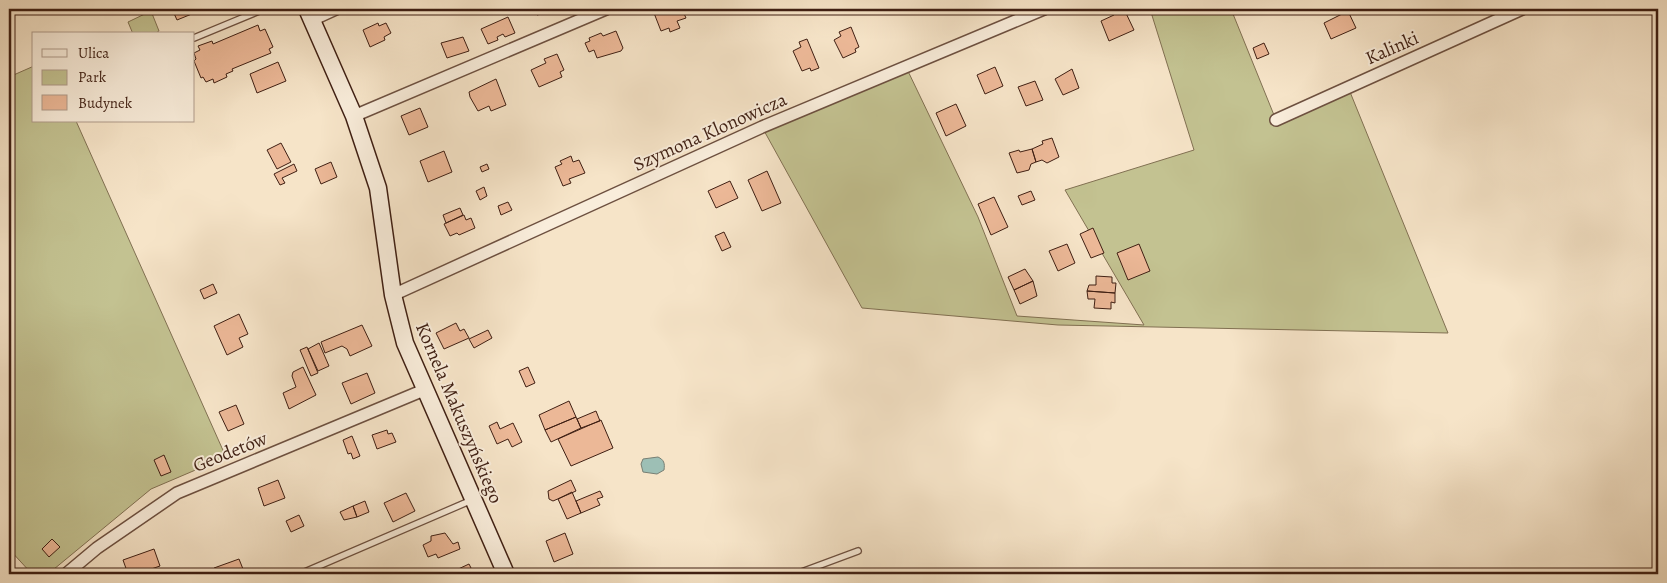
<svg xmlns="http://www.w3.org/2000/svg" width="1667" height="583" font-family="Alegreya,serif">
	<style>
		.green { fill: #c3c291; stroke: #817052 }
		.water { fill: #9dbfb5; stroke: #777f74 }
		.building { fill: #ecb897; stroke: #3f1f13 }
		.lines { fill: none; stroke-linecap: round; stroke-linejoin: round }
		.lane-casing { stroke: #6d5040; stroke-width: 8 }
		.street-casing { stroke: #6d5040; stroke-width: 14 }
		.secondary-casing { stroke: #3f1f13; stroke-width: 19 }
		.lane { stroke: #f9eddb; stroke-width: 5.5 }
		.street { stroke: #f9eddb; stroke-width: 11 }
		.secondary { stroke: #f9eddb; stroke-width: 16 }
		.labels { text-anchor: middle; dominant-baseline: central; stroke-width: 4; stroke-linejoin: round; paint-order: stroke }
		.street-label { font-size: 19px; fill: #3f1f13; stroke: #f9eddb }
	</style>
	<rect width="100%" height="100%" fill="#f6e4c8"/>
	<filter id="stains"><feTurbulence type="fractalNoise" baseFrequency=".004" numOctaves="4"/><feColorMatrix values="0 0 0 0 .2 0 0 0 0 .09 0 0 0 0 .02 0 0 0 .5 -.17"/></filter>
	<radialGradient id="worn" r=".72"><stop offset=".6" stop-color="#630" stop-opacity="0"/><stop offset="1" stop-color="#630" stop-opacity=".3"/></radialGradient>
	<path class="green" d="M1150,9H1231L1276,120L1348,87L1448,333L1058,325L862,308L762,127L906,67L978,217L1017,316L1144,325L1065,190L1194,150Z
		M151,11L159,31L154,34H133L128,22Z
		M34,66V121H76L226,457L151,489L48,574H32L9,549V77Z"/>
	<path class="water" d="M658,457C664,460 665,463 664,470L657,474L643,472L641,464L643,459Z"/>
	<path class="building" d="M172,9H204L177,20Z
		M534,9H556V10L537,15Z
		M660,9H682L686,18L677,21L680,28L670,32L669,28L661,31L654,13Z
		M954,9H972L956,13Z
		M1118,9H1124L1134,30L1109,41L1101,21L1114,15L1112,11Z
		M1348,11L1356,28L1331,39L1324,23Z
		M508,17L515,33L505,37L503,34L497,37L498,40L488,44L481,29Z
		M378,23L379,26L386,23L391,33L384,37L385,40L370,47L363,30Z
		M258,25L260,31L265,29L273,47L269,49L271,53L232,69L233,71L226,74L227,77L214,83L213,79L206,82L203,77L201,78L194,61L196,59L194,53L200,50L198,46L212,41L213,44Z
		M851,27L859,47L855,49L856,52L843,58L834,40L841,36L839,32Z
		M616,31L623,48L621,51L597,58L594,50L589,52L585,43L590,41L589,38L601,33L603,36Z
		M463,37L469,51L447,58L441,43Z
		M807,39L819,68L811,71L810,68L802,71L793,51L801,47L799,42Z
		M1264,43L1269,54L1257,59L1253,48Z
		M557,54L564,70L560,72L562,77L539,87L531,70L546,63L544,59Z
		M278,62L286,81L257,93L250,74Z
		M995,67L1003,86L985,94L977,75Z
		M1072,69L1079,88L1063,95L1055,79Z
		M496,79L506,105L491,111L489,106L478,111L470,97L469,92Z
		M1035,81L1043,100L1026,106L1018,87Z
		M956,104L966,126L946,136L936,113Z
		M420,108L428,127L409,135L401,116Z
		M1052,138L1059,157L1047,163L1042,160L1036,162L1032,149L1043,144L1042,141Z
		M281,143L291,162L277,169L267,150Z
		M1032,149L1036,162L1031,164L1029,170L1017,173L1009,153L1019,150L1020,152Z
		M444,151L452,172L428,182L420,161Z
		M571,156L573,162L579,160L585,173L569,179L571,183L563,186L555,167L562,164L560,161Z
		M331,162L337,177L321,184L315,169Z
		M294,164L297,171L282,178L285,183L280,185L274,174Z
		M487,164L489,169L482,172L480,167Z
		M767,171L781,203L762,211L748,180Z
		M730,181L738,198L716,208L708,191Z
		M484,187L487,196L480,200L476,191Z
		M1031,191L1035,200L1022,205L1018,196Z
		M994,197L1008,227L991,235L978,204Z
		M508,202L512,210L501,215L498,206Z
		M460,208L463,215L446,223L443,215Z
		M464,215L466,220L471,218L475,228L459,235L457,233L450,236L444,224Z
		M1093,228L1104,253L1091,258L1080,234Z
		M724,232L731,247L722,251L715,236Z
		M1067,244L1075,263L1058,271L1049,251Z
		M1139,244L1150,271L1128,280L1117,253Z
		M1025,269L1033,281L1014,290L1008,277Z
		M1096,276L1112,277V283H1116L1115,293L1087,291L1089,285H1096Z
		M1033,281L1037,296L1020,304L1014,290Z
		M213,284L217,293L204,299L200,290Z
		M1087,291L1115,293V303L1111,302V309L1094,308L1095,299H1088Z
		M239,314L248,334L239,338L243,347L227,355L214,326Z
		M456,323L460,331L464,329L469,338L444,349L436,333Z
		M362,325L372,346L350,356L347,349L342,346L325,353L321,342Z
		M488,330L492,338L474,348L469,339Z
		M319,343L329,366L318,371L308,349Z
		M307,347L318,373L311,376L300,350Z
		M303,367L316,395L289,409L283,393L296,387L292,376L293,372Z
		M528,367L535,383L526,387L519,371Z
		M367,373L375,393L351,404L342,383Z
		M569,401L576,417L545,430L539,415Z
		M236,405L244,424L228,431L219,412Z
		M596,411L600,421L581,428L577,419Z
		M576,417L581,428L551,442L545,430Z
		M601,420L613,448L571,466L558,439Z
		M497,422L500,429L513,423L522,442L512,447L508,439L497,444L489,426Z
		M387,430L388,434L392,433L396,442L377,449L372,435Z
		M352,436L360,456L353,459L351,453L348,454L343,440Z
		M164,455L171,472L161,476L154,460Z
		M278,480L285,498L264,506L258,488Z
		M571,480L576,491L553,501L549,499L548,491Z
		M600,491L603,497L597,499L600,505L581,513L576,501Z
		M572,492L581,513L567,519L558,499Z
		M406,493L415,511L393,522L384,503Z
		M365,501L369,512L357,517L353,506Z
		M353,506L357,517L344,520L340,512Z
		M299,515L304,526L291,532L286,521Z
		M445,533L453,544L458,542L460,549L438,558L436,554L428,557L423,545L431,541V536Z
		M565,533L573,554L554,562L546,541Z
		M52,539L60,547L49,557L42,549Z
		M154,549L160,566L137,574H128L123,560Z
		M239,559L245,574H217L214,568Z
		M469,564L474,574H455L454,571Z"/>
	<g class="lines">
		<g class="lane-casing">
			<path id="lane" d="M194,38L264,9
				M300,574L472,500
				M796,574L858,551"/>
		</g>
		<g class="street-casing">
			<path id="street" d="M312,20L336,9
				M354,116L606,9
				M1276,120L1522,9
				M393,295L762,127L1044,9
				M66,574L97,548L177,493L424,390"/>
		</g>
		<g class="secondary-casing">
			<path id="secondary" d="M307,9L354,116L378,188L393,295L405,343L506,574"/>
		</g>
		<use href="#lane" class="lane"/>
		<use href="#street" class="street"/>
		<use href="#secondary" class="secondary"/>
	</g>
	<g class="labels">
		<g class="street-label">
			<text transform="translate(1392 48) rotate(-24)">Kalinki</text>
			<text transform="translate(710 132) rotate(-24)">Szymona Klonowicza</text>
			<text transform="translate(459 413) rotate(67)">Kornela Makuszyńskiego</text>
			<text transform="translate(230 452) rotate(-22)">Geodetów</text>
		</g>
	</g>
	<rect width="1667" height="583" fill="none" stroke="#f6e4c8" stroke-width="30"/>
	<rect x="10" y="10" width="1647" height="563" fill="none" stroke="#3f1f13" stroke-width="2.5"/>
	<rect x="15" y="15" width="1637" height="553" fill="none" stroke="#3f1f13"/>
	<rect x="32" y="32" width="162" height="90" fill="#f9eddb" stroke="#af9b8b"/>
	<rect x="42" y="49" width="25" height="8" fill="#f9eddb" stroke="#af9b8b"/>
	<text x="78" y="58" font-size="15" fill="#3f1f13">Ulica</text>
	<rect x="42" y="70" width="25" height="15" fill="#c3c291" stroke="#af9b8b"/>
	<text x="78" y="82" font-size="15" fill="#3f1f13">Park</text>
	<rect x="42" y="95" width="25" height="15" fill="#ecb897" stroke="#af9b8b"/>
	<text x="78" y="108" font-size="15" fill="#3f1f13">Budynek</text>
	<rect width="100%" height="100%" filter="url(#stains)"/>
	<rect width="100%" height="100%" fill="url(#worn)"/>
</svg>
